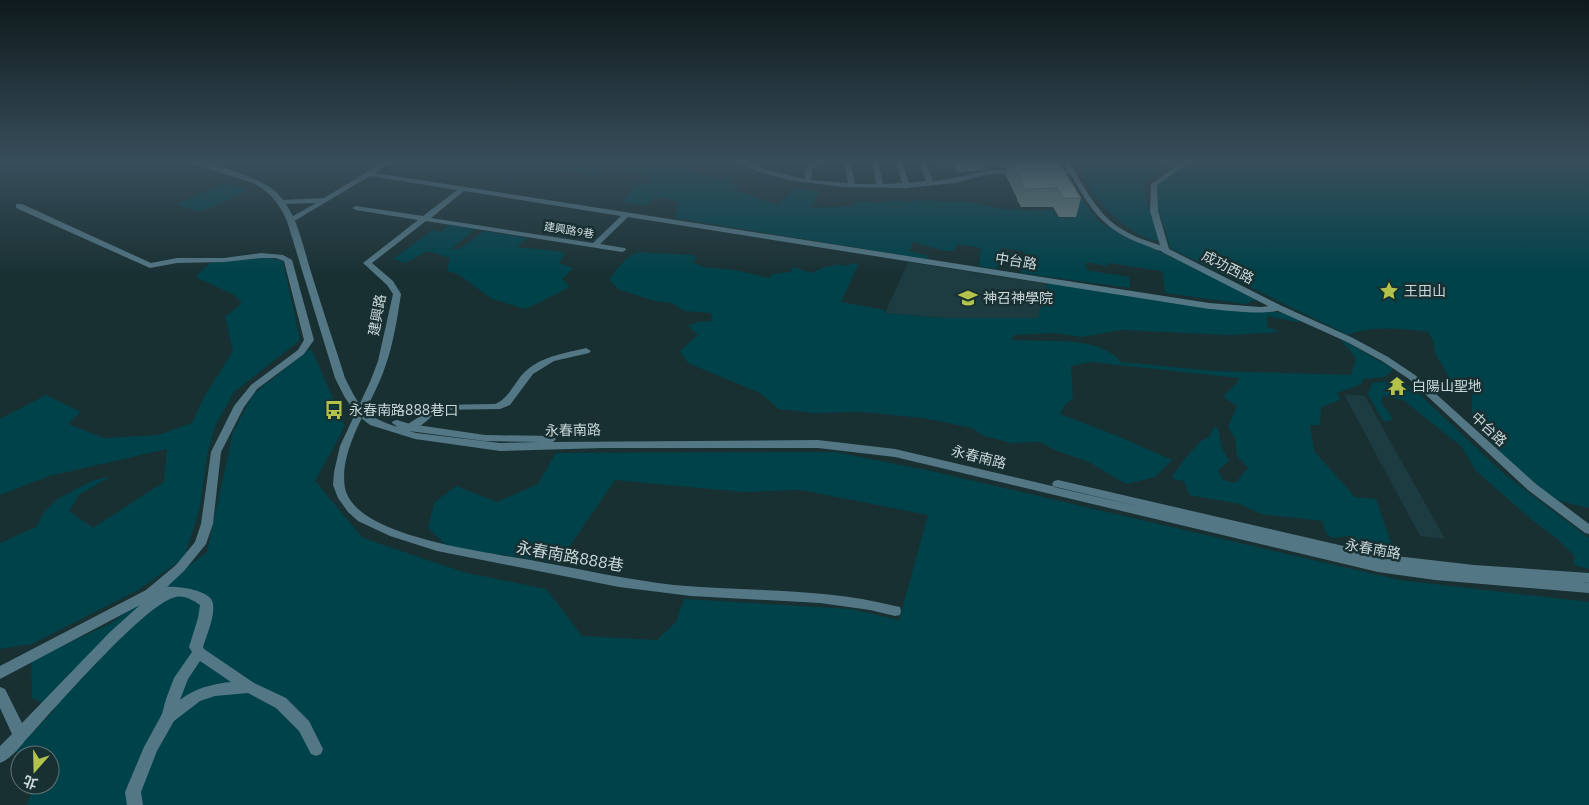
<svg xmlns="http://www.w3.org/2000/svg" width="1589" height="805" font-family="'IBM Plex Sans','Noto Sans TC',sans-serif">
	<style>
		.built { fill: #1c3c41 }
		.green { fill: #00424a }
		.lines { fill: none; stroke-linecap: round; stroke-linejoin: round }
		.minor { fill: #547785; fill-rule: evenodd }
		.tertiary { fill: #547785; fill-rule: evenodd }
		.wall { fill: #718784 }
		.shaded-wall { fill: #5c6e6c }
		.building { fill: #839d9a; stroke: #5c6e6c }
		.labels { text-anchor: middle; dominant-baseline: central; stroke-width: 5; stroke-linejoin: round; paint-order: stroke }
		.far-street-label { font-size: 11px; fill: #cbd8da; stroke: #193033 }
		.street-label { font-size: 14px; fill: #cbd8da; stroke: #193033 }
		.poi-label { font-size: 14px; fill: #cbd8da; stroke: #193033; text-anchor: start }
		.near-street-label { font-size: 16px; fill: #cbd8da; stroke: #193033 }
	</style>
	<rect width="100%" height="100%" fill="#193033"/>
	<path class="built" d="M931,161H1045L1065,169L966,171L936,175Z
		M908,262L1047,284L1038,318H943L885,313Z
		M1344,394L1365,396L1445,539L1420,536Z"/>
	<path class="green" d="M569,161H666L670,164L668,168L682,166L715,178L733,175L736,178L728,182L739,186L734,189L778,205L795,188L819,192L811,208L854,206L856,201L881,203V201H903L910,202L911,200L971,202L1003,209H1021L1023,211L1053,210L1059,218L1076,217L1067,199L1082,200L1099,222L1257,299L1246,304L1165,293L1162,271L1109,263L1106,266L1086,262V270L1129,277L1130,288L1021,273L1025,251L1001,248L997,269L979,266L981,248L958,244L954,251H945L913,242L909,251L929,256L926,259L675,218L677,207L680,203L666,198H654L645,206L623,202L636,182L649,184L651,177L644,173L607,168L596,176L564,170Z
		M1075,161H1178L1152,176L1144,185L1149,210L1158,224V241C1136,239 1105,210 1092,192C1086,182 1083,169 1075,161Z
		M1185,161H1589V508L1556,500L1500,454L1472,413V395L1482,386L1451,381L1435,353L1433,341L1428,332C1400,329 1374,325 1348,335L1170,248L1165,228L1152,196L1154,181Z
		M227,183L244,189L245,192L199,212L176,204Z
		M449,225L475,229L451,249H459L484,231L527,238L517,247C533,249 549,249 565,253L559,263L573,268L562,279L570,287L526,309L492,299L458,274L447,271L450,258L428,251L405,263L393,259L433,230L442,232Z
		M638,252L693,255L697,258L692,262L703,267L734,270L769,278L772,274L790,272L793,267L812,273L822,268L840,264L844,266L854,263L858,265L841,302L884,310L885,313L943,318H1038L1048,282L1211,307L1287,313L1304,321L1297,322L1267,316V327L1280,332L1229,335L1121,330L1083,337L1055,333L1014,335L1011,340C1045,343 1097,334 1121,362L1215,371L1351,375L1356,358L1339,338L1392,368L1391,372L1384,377L1363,379L1361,384L1337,393L1340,400L1321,407L1320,425H1310L1314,451L1355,497L1376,499L1393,549L1378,550L1355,546L1348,536L1332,538L1326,533L1322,521L1261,514L1240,504L1189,495L1184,481L1172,479L1173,475L1188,455L1201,441L1209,437L1214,427L1218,428L1222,448L1229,461L1218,470L1223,480L1235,483L1248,468L1237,456L1235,438L1228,427L1237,406L1226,399L1224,395L1237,383L1239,378L1090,362L1071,366L1073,398L1065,405L1060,414L1115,435L1172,460L1155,477L1126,484L1089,462L1057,451L1040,442L1011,443L984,436L972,428L923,418L862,412L812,413L779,409L760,393L688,363L680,351L698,335L688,326L698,322L713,321L711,313L685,311L672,303L655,301L620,290L609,280C616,269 626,257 638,252Z
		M268,257L283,261L300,340L234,392L215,426L207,456L200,507L184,558L138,590L32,644L0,649V543L36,527L44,512L59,498L92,481L111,476L79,495L69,511L93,528L164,482L167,449L49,476L0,495V419L46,395L81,412L68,424L104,438L158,435L192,423L204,397L233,351L225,317L242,303L233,294L195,277L210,263Z
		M311,348L345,426L315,481L363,538L463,572L546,589L582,636L657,640L676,622L684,599L851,609L899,620L928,515L801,490L743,492L615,480L558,563L448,547L428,528L434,503L456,486L497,502L538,484L556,453L835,452L931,471L1399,580L1589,602V805H26L36,785H50V755H22L15,751L55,709L32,698L31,660L110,624L207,552L233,432L253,394Z
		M1392,381L1405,385L1417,392L1504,474L1589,538V569L1574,565V555L1555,537L1532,520L1476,471L1462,447L1403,400L1383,395L1381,402L1393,419L1384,422L1368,395L1372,383Z"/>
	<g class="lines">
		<path class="minor" d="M385,161H393L375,173L1209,303L1260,307L1279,305L1283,308C1272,317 1225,310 1209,309L628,217L600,244L625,248L626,250L622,252L426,221L372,263L393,281L401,294C397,320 393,346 384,370C372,405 338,449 345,488C348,502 360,512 372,519C419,545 494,553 546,563C589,571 631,580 674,585C748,592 822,587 895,606L900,607L901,611L900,615L895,616L870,610L820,603L691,596L619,587L437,551L390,536L358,521L348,512L338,498L333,485L334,472L340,446L370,382L378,361L393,294L387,285L363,263L418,220L356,210L352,208L356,206L423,216L457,190L370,176L291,223L287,221L288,219L316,203L282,204L278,202L282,200L324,198ZM464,191L621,216L593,243L431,218Z
			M733,161H742L764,169L804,179L805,177V170L815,161H822L811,171L812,177L810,180L848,183L844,161H850L855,184H876L872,161H878L883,184L902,183L896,161H902L909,183L926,181L919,161H925L933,181L955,178L989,170H1019L1022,172L1019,174H989L955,183L906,188L842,187L788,180L759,172Z
			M1062,161H1068C1082,182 1095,211 1117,226C1132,237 1151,242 1168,248V252C1160,252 1152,248 1145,245C1103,230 1092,211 1070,174L1049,173L1048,172L1051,170H1067Z
			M16,204H22L151,263L177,258H224L261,253L283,255L292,260L314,340L304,354L257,389L244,407L221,452L213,524L206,544L184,571L167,587C177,586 212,590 213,604C215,617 207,634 203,647L204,649L254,683L286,698L309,721L323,749L321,754L316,756L311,754L299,731L276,708L248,693L215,696L200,701L174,721L157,751L141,792L143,805H127L125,792L144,747L162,714L166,699L174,678L192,652L189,647L198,618L200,605C193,600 184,595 176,597C148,601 56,707 33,732C23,742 13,758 0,763V746L12,734L0,708V687L5,689L22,723L110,632L140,605L0,679V666L146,590L176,565L195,542L201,524L211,452L234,406L251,385L298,350L304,340L284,261L276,258H261L224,262L177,263L150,268L16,208ZM200,661L231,682C212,684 195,688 180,700L188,679Z
			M586,348L591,351L589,353L554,361L533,374L510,405L500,409L437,410C430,419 417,432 404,429L403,427L422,415L430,405L495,404C510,398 515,380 527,370C543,356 566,353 586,348Z"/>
		<path class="tertiary" d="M184,161C208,161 263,177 279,195C298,216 303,247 311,272C322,308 334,343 345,378C360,408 365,417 398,427L392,423L393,421L397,420L410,424L485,435L551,436L556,439L553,442L818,440L895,449L1141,507L1058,488L1054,487L1052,484L1054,481L1058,480L1378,554L1474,565L1589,573V583L1582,582L1589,583V593L1435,580L1378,572L895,457L818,448H603L500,451L415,439L370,425L356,414L344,396L335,378L287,221C279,203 270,192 253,183ZM409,431L485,441L540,442L500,443L416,433Z
			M1184,161H1191L1157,185L1158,211L1169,249L1282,306L1353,338L1388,357L1415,375L1536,484L1589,524V534L1585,533L1528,490L1409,379L1382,361L1347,342L1276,310L1162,252L1150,211L1151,184Z"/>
	</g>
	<path class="wall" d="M953,161H1058L1081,198L1076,217H1059L1053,207H1021L1017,200V198L1006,176L1007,168H1002L1000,165L986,166L985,170L978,171L957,172Z"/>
	<path class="shaded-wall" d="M980,161H1000V165L986,166L985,170L978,171Z"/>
	<path class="building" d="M1010,161H1058L1081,198H1063L1057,188L1024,189L1020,182H1022Z"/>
	<linearGradient id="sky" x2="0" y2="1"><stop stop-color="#0e1a1c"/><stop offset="0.59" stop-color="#384e5b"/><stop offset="1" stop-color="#384e5b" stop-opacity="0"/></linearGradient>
	<rect width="1589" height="274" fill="url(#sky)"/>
	<defs>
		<g id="sight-bare" transform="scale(1.5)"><path d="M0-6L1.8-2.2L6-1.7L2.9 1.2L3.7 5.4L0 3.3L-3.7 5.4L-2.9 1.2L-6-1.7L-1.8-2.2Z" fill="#b3c24b" stroke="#193033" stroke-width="2.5" paint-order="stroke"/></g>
		<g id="university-bare" transform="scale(1.5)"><path d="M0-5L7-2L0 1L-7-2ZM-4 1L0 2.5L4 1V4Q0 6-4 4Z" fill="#b3c24b" stroke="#193033" stroke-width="2.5" paint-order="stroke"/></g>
		<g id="temple-bare" transform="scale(1.5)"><path d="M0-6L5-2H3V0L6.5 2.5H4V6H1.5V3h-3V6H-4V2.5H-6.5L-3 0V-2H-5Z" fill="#b3c24b" stroke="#193033" stroke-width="2.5" paint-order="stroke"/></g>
		<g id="bus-bare" transform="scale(1.5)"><path d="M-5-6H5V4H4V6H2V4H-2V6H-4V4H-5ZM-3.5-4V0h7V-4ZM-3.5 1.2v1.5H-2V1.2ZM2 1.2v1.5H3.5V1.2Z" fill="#b3c24b" stroke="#193033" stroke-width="2.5" paint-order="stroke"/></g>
	</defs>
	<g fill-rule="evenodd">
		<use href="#sight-bare" x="1389" y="291"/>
		<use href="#university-bare" x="968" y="298"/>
		<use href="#temple-bare" x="1397" y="386"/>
		<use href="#bus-bare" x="334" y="410"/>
	</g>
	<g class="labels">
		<g class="far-street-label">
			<text transform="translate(569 230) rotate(9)">建興路9巷</text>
		</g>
		<g class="street-label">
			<text transform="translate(1016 261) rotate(9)">中台路</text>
			<text transform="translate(1228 267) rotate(27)">成功西路</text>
			<text transform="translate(377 315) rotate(-80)">建興路</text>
			<text transform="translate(1489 429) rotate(43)">中台路</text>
			<text transform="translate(573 430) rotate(-1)">永春南路</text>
			<text transform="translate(979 457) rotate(14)">永春南路</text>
			<text transform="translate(1373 549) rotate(10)">永春南路</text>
		</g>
		<g class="poi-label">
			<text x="1404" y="291">王田山</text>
			<text x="983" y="298">神召神學院</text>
			<text x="1412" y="386">白陽山聖地</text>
			<text x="349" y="410">永春南路888巷口</text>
		</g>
		<g class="near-street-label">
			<text transform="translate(570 556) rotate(10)">永春南路888巷</text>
		</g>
	</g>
	<g transform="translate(35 770) rotate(200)"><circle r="24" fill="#193033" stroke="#607376"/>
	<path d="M0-4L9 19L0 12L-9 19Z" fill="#b3c24b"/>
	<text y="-8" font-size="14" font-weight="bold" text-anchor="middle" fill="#cbd8da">北</text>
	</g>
</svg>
